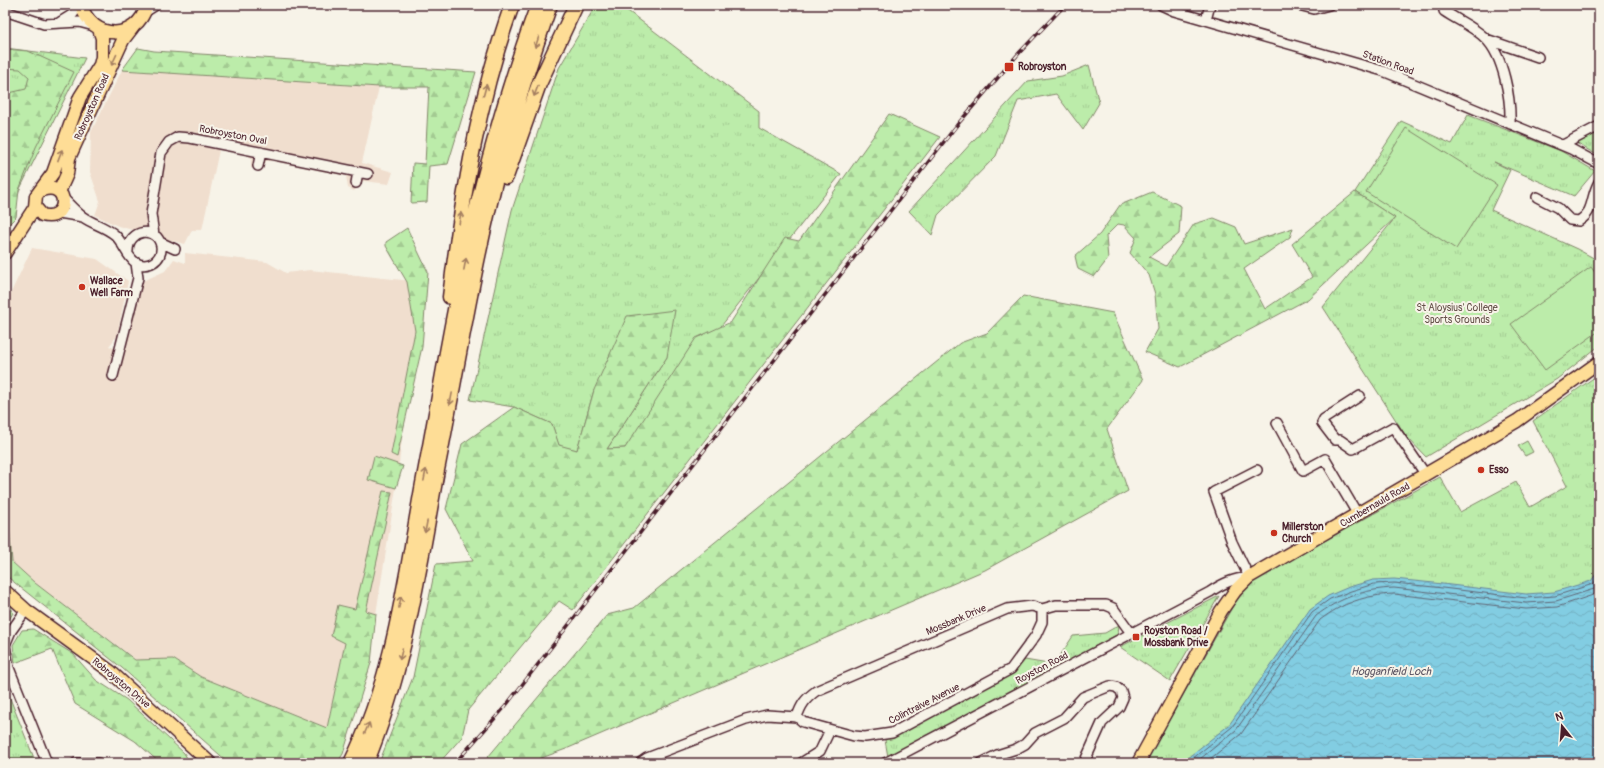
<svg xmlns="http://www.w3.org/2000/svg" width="1604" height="768" font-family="Pangolin,sans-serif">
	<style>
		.built { fill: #f0dece }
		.grass { fill: url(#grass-tufts); stroke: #83866a }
		.forest { fill: url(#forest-firs); stroke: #83866a }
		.pitch { fill: #bcecaa; stroke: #83866a }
		.water { fill: url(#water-waves); stroke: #6c8799 }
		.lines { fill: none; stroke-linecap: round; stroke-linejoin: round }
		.shore { stroke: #606574; stroke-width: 1 }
		.minor-casing { stroke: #4a1f2b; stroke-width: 12 }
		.major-casing { stroke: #4a1f2b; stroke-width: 15 }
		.highway-casing { stroke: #4a1f2b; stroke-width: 17 }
		.minor { stroke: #f7f3e8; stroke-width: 9 }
		.major { stroke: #fedd96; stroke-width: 12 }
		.highway { stroke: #fedd96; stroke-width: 14 }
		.rail-casing { stroke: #4a1f2b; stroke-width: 3.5 }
		.rail { stroke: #f7f3e8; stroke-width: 2; stroke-dasharray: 6; stroke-linecap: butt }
		.oneway { stroke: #a47e60 }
		.poi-dot { fill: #c8321e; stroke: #f7f3e8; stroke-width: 1.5 }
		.labels { text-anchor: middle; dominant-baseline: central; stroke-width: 4; stroke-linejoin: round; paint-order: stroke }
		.street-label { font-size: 10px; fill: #4a1f2b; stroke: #f7f3e8 }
		.poi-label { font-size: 10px; font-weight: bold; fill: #4a1f2b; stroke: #f7f3e8; text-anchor: start }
		.park-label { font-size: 10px; fill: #66524b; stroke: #f7f3e8 }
		.water-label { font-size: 11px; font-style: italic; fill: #5b5362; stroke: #f7f3e8 }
	</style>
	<defs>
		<pattern id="grass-tufts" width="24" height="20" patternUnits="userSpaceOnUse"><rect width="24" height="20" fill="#bcecaa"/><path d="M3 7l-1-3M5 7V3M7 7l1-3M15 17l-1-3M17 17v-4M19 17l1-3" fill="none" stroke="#a3ca92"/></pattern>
		<pattern id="forest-firs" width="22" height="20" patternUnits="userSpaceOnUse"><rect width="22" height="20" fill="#bcecaa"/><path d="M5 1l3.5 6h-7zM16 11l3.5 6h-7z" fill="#a3ca92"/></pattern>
		<pattern id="water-waves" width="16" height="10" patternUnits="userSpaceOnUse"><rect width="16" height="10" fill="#82cde2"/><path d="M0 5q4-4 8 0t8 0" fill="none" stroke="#72b0c2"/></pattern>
	</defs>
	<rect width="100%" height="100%" fill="#f7f3e8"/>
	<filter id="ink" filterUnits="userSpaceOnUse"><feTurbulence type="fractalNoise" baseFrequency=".025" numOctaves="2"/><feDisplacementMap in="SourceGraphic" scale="8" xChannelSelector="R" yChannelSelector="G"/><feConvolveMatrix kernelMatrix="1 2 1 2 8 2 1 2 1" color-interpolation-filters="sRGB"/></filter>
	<g filter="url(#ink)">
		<path class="built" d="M122,70L379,87L362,163L393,172L389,184L363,181L354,191L348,188L346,176L273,161H266L263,169L251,168V158L247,154L219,150L202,230H192L185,244L118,226L95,215L100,201L90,172L91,132Z
			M32,248L97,259L128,281L117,336L109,346L125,352L127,337L143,281L165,271L174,259L185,263V253L267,262L286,273L310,270L421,282L396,488L376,614L338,605L345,642L327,728L201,677L173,659L136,660L35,583L12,562L9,525L5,523V469L8,456L5,454V305Z"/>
		<path class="grass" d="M596,5H620L759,111V128L841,174L625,448L607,449L667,357L594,390L577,450L559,446L552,424L514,407L470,400L512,210L559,68Z
			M5,48L85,58L5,219Z
			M1089,65L1099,103L1083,130L1056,94L1018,101L996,156L938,215L932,235L909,211L1028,81L1062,76Z
			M1468,115L1561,151L1595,171L1574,196L1494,162L1510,170L1491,210L1577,249L1599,261V346L1557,379L1426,457L1406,436L1323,307L1395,218L1355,192L1401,121L1452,144Z
			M1599,130V156L1576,143Z
			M1599,374V763H1145L1234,604L1252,581L1440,477L1460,512L1516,482L1530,507L1567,486L1533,421Z
			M1527,441L1533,452L1525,456L1518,446Z
			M1219,596L1170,681L1120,647Z
			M5,601L11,606L13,613L5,626Z
			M1119,625L1118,634L888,757L885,740L1014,673L1025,660L1054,665L1073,636L1105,633Z
			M5,686L36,763H5Z"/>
		<path class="forest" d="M138,48L154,51L476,72L448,164L429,166L427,202L411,203L413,163L425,164L429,87H379L122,70Z
			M5,49L28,51L74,72L36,147L19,190L16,217L5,228V94L26,89L29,77L20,69L5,68Z
			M889,114L940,137L573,610L559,601L468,710L462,737L439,763H379L413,677L436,564L473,561L446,509L462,444L514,407L552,424L559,445L577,450L594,390L627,316L675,310L667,357L607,449L625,448L696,338L731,322L785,238L799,241Z
			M1152,192L1181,206L1179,234L1149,257L1166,266L1194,224L1214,218L1236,227L1244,244L1293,228L1290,237L1244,269L1265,309L1312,277L1292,244L1355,192L1395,218L1308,299L1180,367L1145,352L1158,329L1155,294L1149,275L1130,253L1136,238L1124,225L1118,224L1106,236L1108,259L1094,277L1078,269L1075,256L1100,234L1120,205Z
			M407,228L428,272L422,347L397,457L391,454L415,331L407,282L386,246V242Z
			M1023,296L1113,313L1143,380L1107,429L1128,491L985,570L566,749L528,763H483L607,615L634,608L960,343L987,333Z
			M374,456L403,466L396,488L368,480Z
			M383,491L392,492L366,611L376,614L371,663L343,754L337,763H229L122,668L10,579L5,573V523L9,525L12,562L35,583L135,660L173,659L201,677L327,728L345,643L331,636L338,605L355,609Z
			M33,629L73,654L96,680L127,700L184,753L190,763H160L135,741L75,704L52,649L15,663L13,645L22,630Z"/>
		<path class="pitch" d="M1406,128L1497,185L1456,249L1366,192Z
			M1591,267L1599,278V331L1545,370L1511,324Z"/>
		<path class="water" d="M1599,570V763H1181L1229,725L1310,609L1328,596L1349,587L1373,580L1394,579L1434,583L1526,594L1554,592L1591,581Z"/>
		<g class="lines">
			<path class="shore" d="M1187,763L1232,727L1312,612L1330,599L1351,591L1374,584L1394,583L1434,587L1526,598L1555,596L1593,584L1599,577
				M1195,763L1236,730L1316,616C1339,598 1365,589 1394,588L1526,603L1556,601L1594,589L1599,585
				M1205,763L1241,734L1320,620C1342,603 1366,595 1394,594L1526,609L1557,607L1599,593"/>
			<g class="minor-casing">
				<path id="minor" d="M1161,5L1174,11L1383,71L1571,149L1599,164
					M1298,5L1314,9L1329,5
					M5,11L44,24L79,22L94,26
					M1444,11C1457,20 1474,27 1485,38C1504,56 1511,100 1510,124
					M145,12L156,5
					M1206,20L1210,5
					M60,22L73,14L80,5
					M1486,39L1538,57
					M1563,145L1599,126
					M258,166L261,152
					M356,183L358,172
					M1537,197L1558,208L1570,220L1579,221C1595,211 1590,197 1599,182
					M63,198C69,204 76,212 83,217C93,224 106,227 115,235C123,242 127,257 135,262C147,270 163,260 161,246C157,225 128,229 128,251
					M59,213L83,217
					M154,235L151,214L161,153L169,142L178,137L190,138L368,174
					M160,242L175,249
					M113,376L138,278L136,263
					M1360,396L1324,419L1322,423L1335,440H1340L1353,449L1393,427L1426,475
					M1277,423L1303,471L1325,459L1358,515
					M5,645L11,631L26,610
					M5,646L9,668L47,763
					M797,717C801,705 805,699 816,691L1007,609L1032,606L1042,609L1056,605H1106L1113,608L1131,633
					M76,763H98
					M640,763L647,758L746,720L767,715L797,717L803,722L854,736L865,737L892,733L1011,669L1036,635L1042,622V609
					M801,763L820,751L830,730
					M885,763L1210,592C1223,583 1233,579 1249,577L1232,542L1214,492L1257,470
					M981,763L997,755L1016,749L1025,744L1035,733L1064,718L1083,697L1110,686L1116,687L1121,691L1123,698L1119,707L1102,723L1084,763"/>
			</g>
			<g class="major-casing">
				<path id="major" d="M81,5C92,41 137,42 147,5
					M42,190C70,180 70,223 42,215L35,207L36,196L53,173L80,97L100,65L102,57V38L99,29
					M59,192L67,174L69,158L123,40L133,27
					M5,253L35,207
					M5,591L26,610L110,671L210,763
					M1138,763L1221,611L1235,591L1249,577L1517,421L1599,362"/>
			</g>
			<g class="highway-casing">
				<path id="highway" d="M506,177L539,84L576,5
					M450,297C462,198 478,100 512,5
					M351,763C395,675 406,574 424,478C440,395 453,310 472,228C490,152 511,78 538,5
					M366,763C405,670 419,568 437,470C457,369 473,266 499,166C514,112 531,58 550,5"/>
			</g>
			<use href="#minor" class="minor"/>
			<use href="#major" class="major"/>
			<use href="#highway" class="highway"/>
			<g class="rail-casing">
				<path id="rail" d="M455,763L504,708L957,125L1020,52L1065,5"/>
			</g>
			<use href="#rail" class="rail"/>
		</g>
		<defs><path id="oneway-shaft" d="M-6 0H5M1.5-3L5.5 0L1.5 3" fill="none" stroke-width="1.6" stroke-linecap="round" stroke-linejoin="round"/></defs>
		<g class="oneway">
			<use href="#oneway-shaft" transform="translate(537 42) rotate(109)"/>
			<use href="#oneway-shaft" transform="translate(114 60) rotate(115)"/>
			<use href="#oneway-shaft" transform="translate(485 90) rotate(-75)"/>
			<use href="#oneway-shaft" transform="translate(536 91) rotate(111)"/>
			<use href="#oneway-shaft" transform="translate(60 155) rotate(-69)"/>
			<use href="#oneway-shaft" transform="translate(460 218) rotate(-82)"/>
			<use href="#oneway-shaft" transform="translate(465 264) rotate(-79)"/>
			<use href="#oneway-shaft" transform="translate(451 399) rotate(101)"/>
			<use href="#oneway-shaft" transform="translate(425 475) rotate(-79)"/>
			<use href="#oneway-shaft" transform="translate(426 527) rotate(101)"/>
			<use href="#oneway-shaft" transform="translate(400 602) rotate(-79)"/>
			<use href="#oneway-shaft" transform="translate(401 654) rotate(103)"/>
			<use href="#oneway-shaft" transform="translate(367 728) rotate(-66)"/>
		</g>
	</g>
	<g class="poi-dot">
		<rect x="1004" y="62" width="10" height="10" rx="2"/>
		<circle cx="82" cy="287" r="4"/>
		<circle cx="1481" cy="470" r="4"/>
		<circle cx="1274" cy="533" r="4"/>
		<rect x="1132" y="633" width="8" height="8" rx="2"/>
	</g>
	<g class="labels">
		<g class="street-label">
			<text transform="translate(1388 63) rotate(20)">Station Road</text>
			<text transform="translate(92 107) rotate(-66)">Robroyston Road</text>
			<text transform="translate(233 135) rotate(11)">Robroyston Oval</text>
			<text transform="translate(1375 505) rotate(-30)">Cumbernauld Road</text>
			<text transform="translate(956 620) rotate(-23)">Mossbank Drive</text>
			<text transform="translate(1042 668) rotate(-28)">Royston Road</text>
			<text transform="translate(121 683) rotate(40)">Robroyston Drive</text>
			<text transform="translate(924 704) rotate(-27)">Colintraive Avenue</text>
		</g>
		<g class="poi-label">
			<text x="1018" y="67">Robroyston</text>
			<text x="90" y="281">Wallace<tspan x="90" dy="12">Well Farm</tspan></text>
			<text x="1489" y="470">Esso</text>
			<text x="1282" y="527">Millerston<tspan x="1282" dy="12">Church</tspan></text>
			<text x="1144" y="631">Royston Road /<tspan x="1144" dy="12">Mossbank Drive</tspan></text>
		</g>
		<g class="park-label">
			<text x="1457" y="308">St Aloysius' College<tspan x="1457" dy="12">Sports Grounds</tspan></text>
		</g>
		<g class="water-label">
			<text x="1391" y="671">Hogganfield Loch</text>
		</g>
	</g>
	<rect width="1604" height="768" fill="none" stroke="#f7f3e8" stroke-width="20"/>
	<rect x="10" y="10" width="1584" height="748" fill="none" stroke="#4a1f2b" stroke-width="1.5" filter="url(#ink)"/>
	<g transform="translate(1562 726) rotate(343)" stroke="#f7f3e8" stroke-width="3" paint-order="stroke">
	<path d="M0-3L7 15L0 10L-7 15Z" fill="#4a1f2b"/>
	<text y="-6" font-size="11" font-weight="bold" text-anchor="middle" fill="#4a1f2b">N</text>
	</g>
</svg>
